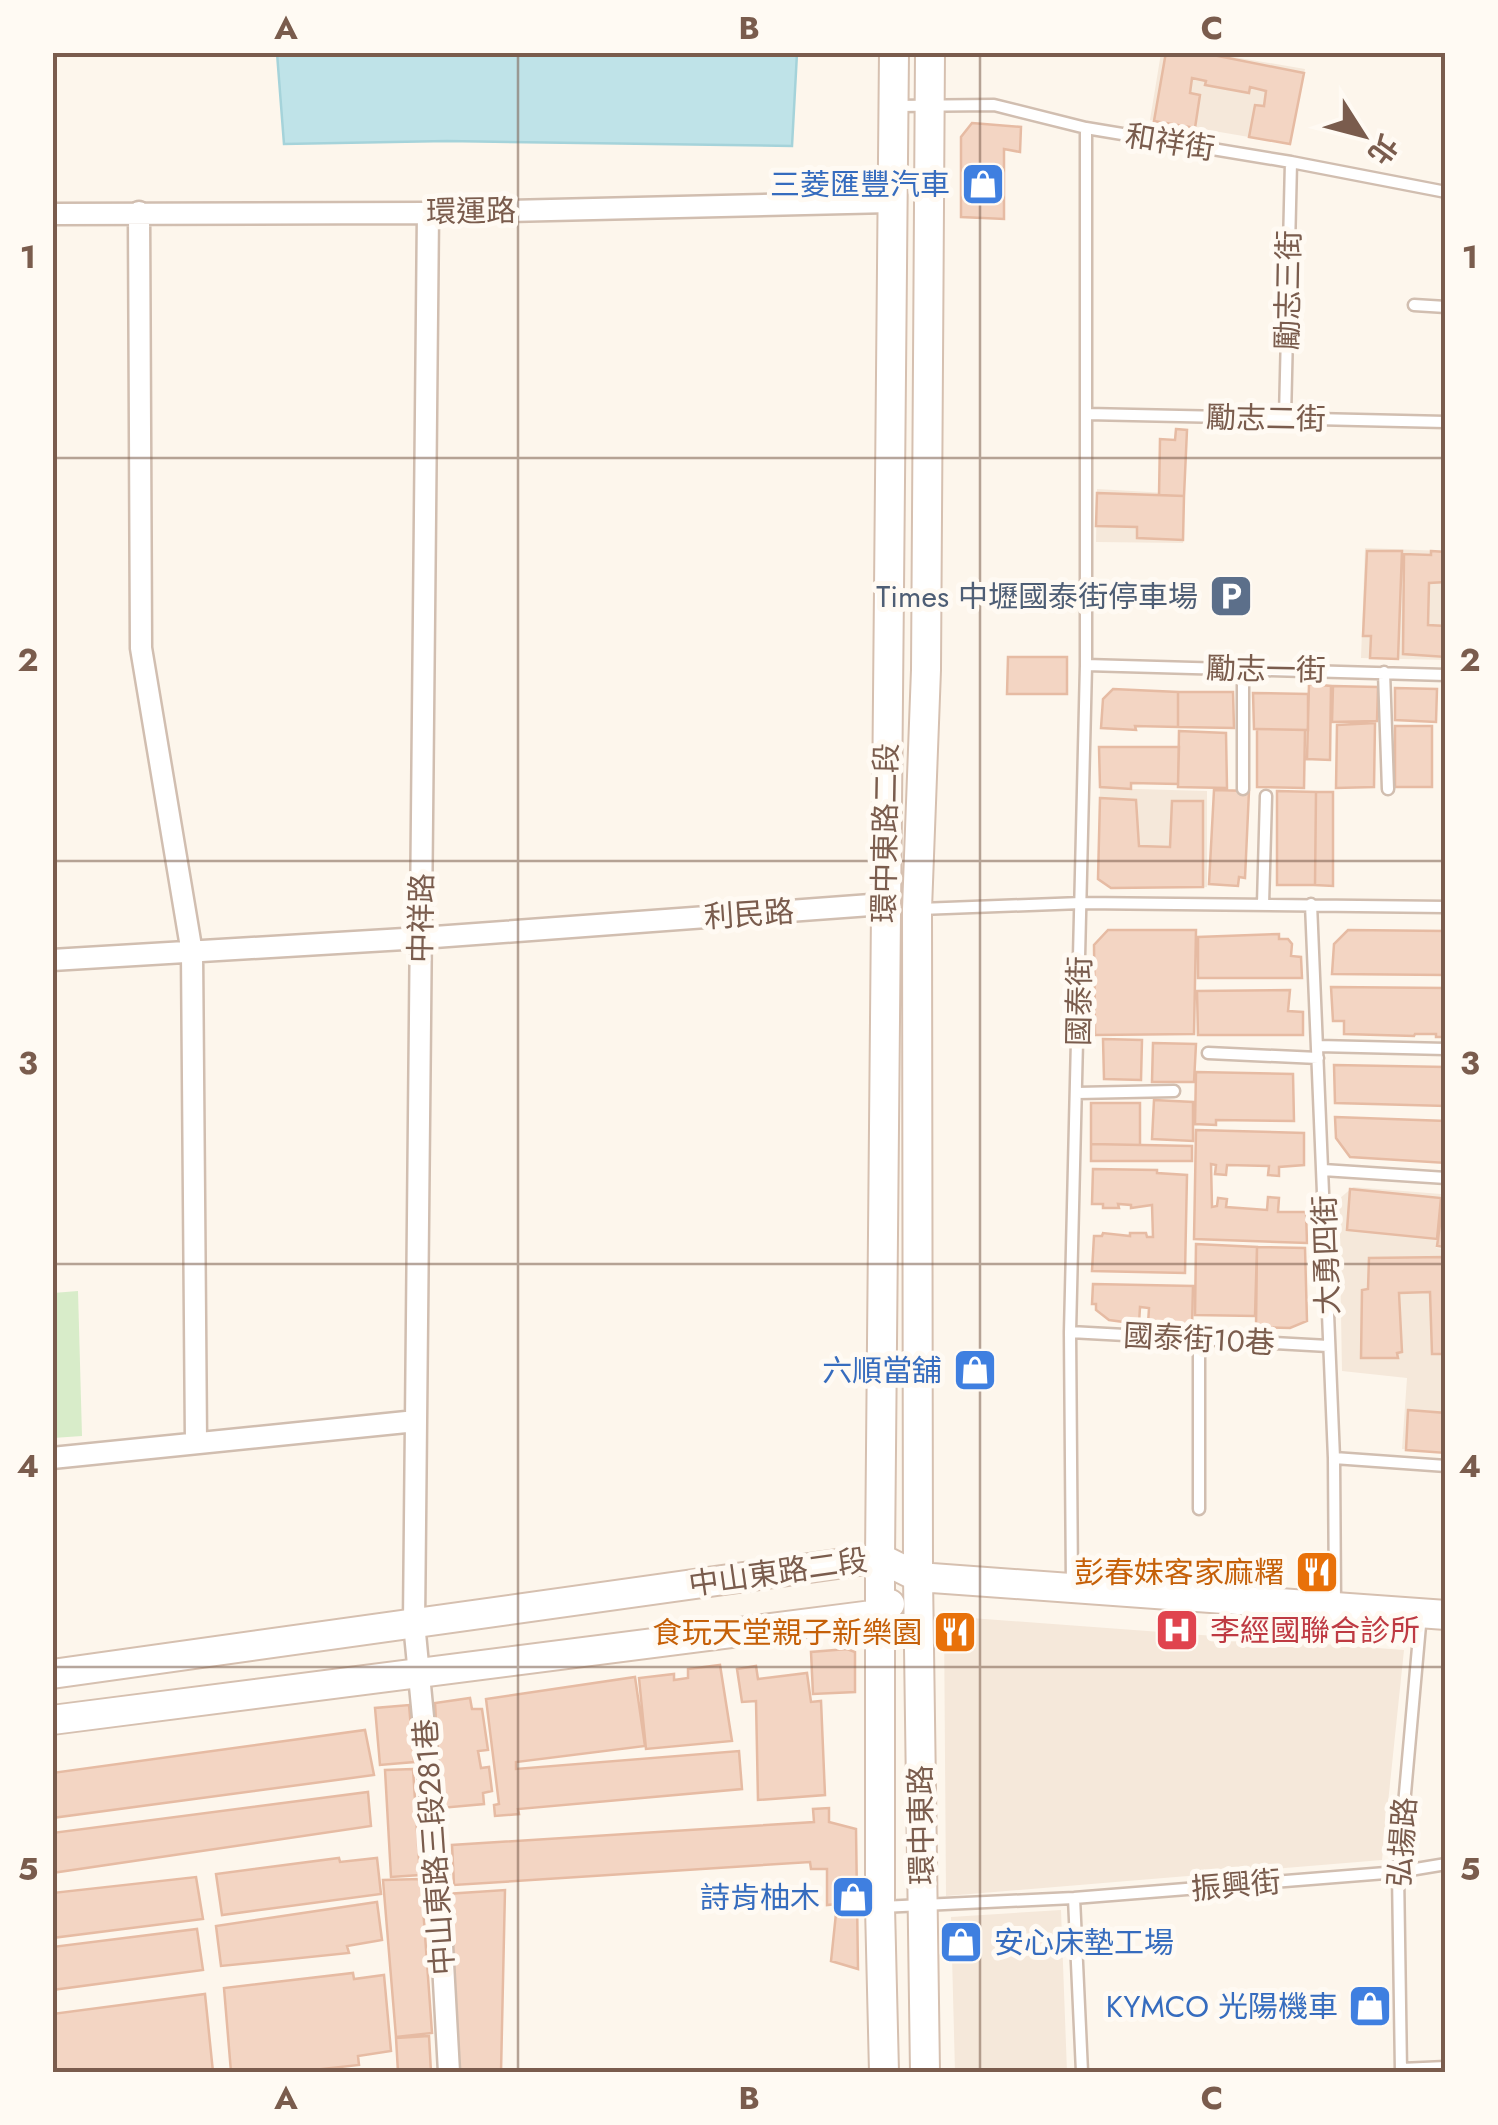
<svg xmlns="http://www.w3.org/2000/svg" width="1498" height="2125" font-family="Jost,'Noto Sans TC',sans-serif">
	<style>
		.residential { fill: #f5e8da }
		.green { fill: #d8ecc9 }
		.water { fill: #bfe3e8; stroke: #a5d3da; stroke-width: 2.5 }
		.building { fill: #f3d5c3; stroke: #e6bba3; stroke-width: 2.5 }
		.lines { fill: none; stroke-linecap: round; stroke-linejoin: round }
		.lane-casing { stroke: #d1beb0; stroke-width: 15 }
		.street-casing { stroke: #d1beb0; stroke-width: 25 }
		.secondary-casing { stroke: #d6c0b0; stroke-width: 32 }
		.lane { stroke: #fff; stroke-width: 10 }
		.street { stroke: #fff; stroke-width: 20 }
		.secondary { stroke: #fff; stroke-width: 28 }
		.grid { fill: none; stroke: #7a5c4d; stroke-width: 2.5; stroke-opacity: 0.55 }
		.labels { text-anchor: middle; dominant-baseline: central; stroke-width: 10; stroke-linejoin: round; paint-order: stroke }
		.street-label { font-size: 30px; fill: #7a5c4d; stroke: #fffaf3 }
		.shop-label { font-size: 30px; fill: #366cbe; stroke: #fffaf3; text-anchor: end }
		.service-label { font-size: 30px; fill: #4e5e75; stroke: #fffaf3; text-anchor: end }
		.food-label { font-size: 30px; fill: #c56008; stroke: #fffaf3; text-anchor: end }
		.health-label { font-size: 30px; fill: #be3a42; stroke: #fffaf3; text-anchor: start }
		.neatline { fill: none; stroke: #7a5c4d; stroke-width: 4 }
		.grid-label { font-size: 32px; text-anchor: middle; font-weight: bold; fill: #7a5c4d }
	</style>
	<rect width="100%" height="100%" fill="#fdf6ec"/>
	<path class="residential" d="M1161,53H1210L1305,69L1290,144L1150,120Z
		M1097,489L1184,494L1183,543L1096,542Z
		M1365,548L1445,551V660L1361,658Z
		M1100,788L1207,791V887L1111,888L1098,879Z
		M1353,1187L1441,1194L1436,1248L1446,1249L1445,1453L1402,1449L1407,1378L1342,1371L1339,1199Z
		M944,1616L1404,1650L1382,1860L946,1896Z
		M1061,1910L1067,2072H955L951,1917Z"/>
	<path class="green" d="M78,1291L82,1436L53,1438V1293Z"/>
	<path class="water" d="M277,53H797L792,146L447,141L284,144Z"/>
	<path class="building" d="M1166,52H1198L1304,73L1290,144L1249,137L1255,105L1264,106L1266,91L1250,87L1249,93L1205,85L1206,81L1192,78L1190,93L1200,95L1195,128L1154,121Z
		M972,123L1021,127L1020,152L1004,149V219L961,217V137Z
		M1176,429L1187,430L1184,496L1159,495L1160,439L1175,440Z
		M1097,493L1184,496L1183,540L1137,538V527L1096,526Z
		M1367,551H1402L1398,659L1370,658L1371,636H1363Z
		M1431,551L1446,552V582L1429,583L1428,625L1446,626V657L1403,654L1404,554L1431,555Z
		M1008,657H1067V694H1007Z
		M1309,684L1331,686L1330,760L1307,759Z
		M1333,686L1378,687L1377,721L1332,722Z
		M1395,688L1437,689L1436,722L1395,720Z
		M1113,689L1178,692V727L1135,726L1136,730L1101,728L1103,699Z
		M1178,692H1233L1234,728L1178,727Z
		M1253,693L1308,694V730L1254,729Z
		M1375,723L1374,787L1336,788L1337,725Z
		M1395,726H1432V787H1395Z
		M1257,729L1305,730L1304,788L1257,787Z
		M1179,731L1226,733L1227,788L1178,787Z
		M1099,747H1179L1178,784L1131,783V789L1100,787Z
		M1214,790L1249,791L1245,878L1239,877L1238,886L1209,884Z
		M1277,791L1316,792L1315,885H1277Z
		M1316,792H1333V886L1315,885Z
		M1100,798L1136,800L1139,846L1170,847L1172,801H1203V887L1111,888L1098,879Z
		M1108,930H1196L1194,1034L1095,1035L1094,945Z
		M1348,930L1446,931V975L1332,974L1334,944Z
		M1279,934V939H1288L1292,944L1291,956L1301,957L1302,978H1198V937Z
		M1331,987L1446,988V1037H1436V1034H1415L1414,1036L1344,1034V1021H1333Z
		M1290,990L1288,1011L1303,1012V1035H1198L1197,991Z
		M1103,1039L1142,1040L1141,1080L1104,1079Z
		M1153,1043L1196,1044L1194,1082H1152Z
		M1334,1065L1446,1067V1106L1335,1103Z
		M1196,1072L1293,1074L1294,1121L1216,1120V1125L1195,1124Z
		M1154,1100L1193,1102V1141L1152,1139Z
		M1091,1103H1140V1145L1091,1144Z
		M1335,1117L1446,1121V1163L1350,1157L1336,1138Z
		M1196,1130L1304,1133V1165L1279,1167V1176L1268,1175L1269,1166L1227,1165L1226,1175L1215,1174L1216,1165L1211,1164L1212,1207L1217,1206L1218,1198L1227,1199L1226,1207L1267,1210L1268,1197L1279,1198L1278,1212H1306L1307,1243L1194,1239Z
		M1091,1144L1192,1146V1161H1091Z
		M1093,1169L1157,1170V1173L1187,1175L1185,1273L1092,1271L1094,1236H1102L1103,1233L1130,1236V1233H1146L1147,1237H1153L1152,1205L1131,1208V1205L1118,1204L1119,1208H1103V1204H1092Z
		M1350,1189L1441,1198L1437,1239L1347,1230Z
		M1442,1210H1446V1247L1437,1246Z
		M1196,1244L1257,1247L1255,1316L1195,1315Z
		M1257,1247L1305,1248L1307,1321L1290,1328L1256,1327Z
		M1446,1257V1354H1432L1430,1292L1399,1293L1402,1352L1397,1353L1398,1358H1361L1362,1290L1368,1289L1369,1258Z
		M1093,1284L1193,1286L1192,1327L1148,1324L1149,1308L1140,1307L1139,1324L1109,1320L1096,1310V1304H1092Z
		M1408,1410L1446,1413V1453L1406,1450Z
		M847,1649L855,1652V1692L813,1694L811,1652Z
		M720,1665L732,1741L646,1749L639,1678L674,1674V1680L688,1678V1669Z
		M756,1666L758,1679L807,1673L811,1702L821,1701L825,1795L758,1800L756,1701L742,1702L737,1669Z
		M635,1677L645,1746L516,1762V1769L739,1751L742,1789L518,1809L519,1814L495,1816L494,1805L499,1804L486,1699Z
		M470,1698L472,1709H482L488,1750L478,1751L481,1768L489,1767L492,1791L483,1793L484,1804L441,1808L435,1703Z
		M409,1705L414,1762L380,1765L375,1708Z
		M365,1730L374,1775L52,1818V1773Z
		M413,1769L420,1875L391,1877L385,1770Z
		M368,1792L371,1826L52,1873V1833Z
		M829,1808V1822L856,1829L858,1969L831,1961L837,1904L827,1905V1869H811L810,1862L454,1885L452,1845L814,1822L813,1809Z
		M339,1858L340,1862L377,1858L381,1894L222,1915L216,1874Z
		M196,1877L203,1919L52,1938V1893Z
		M421,1879L432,2033L396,2037L383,1880Z
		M505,1890L501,2072H458L446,1894Z
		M377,1902L382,1940L347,1946L349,1953L221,1966L216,1926Z
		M197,1929L203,1970L52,1990V1947Z
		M353,1973L354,1979L384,1975L391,2051L358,2056L359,2065L295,2072H231L224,1988Z
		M205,1994L213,2072H52V2014Z
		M429,2036L431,2072H398L396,2038Z"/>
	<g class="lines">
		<g class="lane-casing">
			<path id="lane" d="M894,106L994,105L1086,128L1291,162L1446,192
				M1414,305L1446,307
				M1087,414L1446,422
				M1285,418L1291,162
				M1086,665L1446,675
				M1243,669V789
				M1384,672L1388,789
				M1263,904L1266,796
				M1311,904L1334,1458L1335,1603
				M920,909L1081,903L1446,907
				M1318,1046L1446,1049
				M1208,1053L1318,1058
				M1077,1093L1174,1091
				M1323,1170L1446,1178
				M1070,1332L1328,1346
				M1334,1458L1446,1466
				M1199,1509V1339
				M1072,1587L1070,1332L1086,665V128
				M1074,1898L1082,2072
				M881,1907L1074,1898L1398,1872L1446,1864
				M1401,2069L1446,2067
				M1401,2072L1398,1872L1421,1614"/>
		</g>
		<g class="street-casing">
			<path id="street" d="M139,212L141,648L192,953L196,1442
				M428,213L414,1623L438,1873L449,2072
				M52,214L428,213L890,202
				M52,960L421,938L884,904
				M52,1458L416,1421"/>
		</g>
		<g class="secondary-casing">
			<path id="secondary" d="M52,1674L880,1558L918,1577L1446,1615
				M52,1720L880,1614L890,1604
				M884,2072L880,1907V1558L894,52
				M925,2072L918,1577L917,909L926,670L930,52"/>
		</g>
		<use href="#lane" class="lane"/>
		<use href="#street" class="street"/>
		<use href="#secondary" class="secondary"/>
	</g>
	<path class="grid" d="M518,52V2072M980,52V2072M52,458H1446M52,861H1446M52,1264H1446M52,1667H1446"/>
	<defs>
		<g id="shop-square" transform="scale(2.25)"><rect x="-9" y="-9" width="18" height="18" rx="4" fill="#3f7fe0" stroke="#fffaf3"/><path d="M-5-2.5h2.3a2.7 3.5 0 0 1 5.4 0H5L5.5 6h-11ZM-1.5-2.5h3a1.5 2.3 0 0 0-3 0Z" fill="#fff"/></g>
		<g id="parking-square" transform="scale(2.25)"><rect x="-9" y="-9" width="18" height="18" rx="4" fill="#5c6f8a" stroke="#fffaf3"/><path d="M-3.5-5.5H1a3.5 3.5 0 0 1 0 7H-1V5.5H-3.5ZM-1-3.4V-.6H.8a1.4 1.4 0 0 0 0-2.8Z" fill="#fff"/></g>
		<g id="restaurant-square" transform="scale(2.25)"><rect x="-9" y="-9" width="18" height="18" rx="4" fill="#e8710a" stroke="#fffaf3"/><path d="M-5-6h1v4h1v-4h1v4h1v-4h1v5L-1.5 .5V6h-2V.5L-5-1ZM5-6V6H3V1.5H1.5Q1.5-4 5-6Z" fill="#fff"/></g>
		<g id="hospital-square" transform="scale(2.25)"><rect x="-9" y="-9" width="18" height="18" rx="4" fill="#e0444e" stroke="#fffaf3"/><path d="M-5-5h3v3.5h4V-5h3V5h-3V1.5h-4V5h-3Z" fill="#fff"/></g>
	</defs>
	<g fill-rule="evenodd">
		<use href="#shop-square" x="983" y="184"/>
		<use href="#parking-square" x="1231" y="596"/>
		<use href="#shop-square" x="975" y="1370"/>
		<use href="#restaurant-square" x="1317" y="1572"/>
		<use href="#hospital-square" x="1177" y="1630"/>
		<use href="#restaurant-square" x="955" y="1632"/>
		<use href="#shop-square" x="853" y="1897"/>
		<use href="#shop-square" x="961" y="1942"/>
		<use href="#shop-square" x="1370" y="2006"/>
	</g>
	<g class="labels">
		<g class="street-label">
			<text transform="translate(1170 142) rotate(9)">和祥街</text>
			<text transform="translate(471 211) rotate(-1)">環運路</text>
			<text transform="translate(1288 290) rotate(-89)">勵志三街</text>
			<text transform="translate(1266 418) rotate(1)">勵志二街</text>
			<text transform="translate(1266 669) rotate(1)">勵志一街</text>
			<text transform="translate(885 833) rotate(-89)">環中東路二段</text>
			<text transform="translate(749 914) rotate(-4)">利民路</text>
			<text transform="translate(421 918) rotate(-89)">中祥路</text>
			<text transform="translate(1079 1001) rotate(-89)">國泰街</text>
			<text transform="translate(1326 1255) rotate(-92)">大勇四街</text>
			<text transform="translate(1199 1339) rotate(3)">國泰街10巷</text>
			<text transform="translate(778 1572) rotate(-8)">中山東路二段</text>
			<text transform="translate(921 1825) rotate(-91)">環中東路</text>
			<text transform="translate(1402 1842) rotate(-86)">弘揚路</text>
			<text transform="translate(434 1847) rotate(-94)">中山東路三段281巷</text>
			<text transform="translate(1236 1885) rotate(-5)">振興街</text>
		</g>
		<g class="shop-label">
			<text x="950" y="184">三菱匯豐汽車</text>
			<text x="942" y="1370">六順當舖</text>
			<text x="820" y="1897">詩肯柚木</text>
			<text x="994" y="1942" text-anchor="start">安心床墊工場</text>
			<text x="1338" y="2006">KYMCO 光陽機車</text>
		</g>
		<g class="service-label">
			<text x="1198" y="596">Times 中壢國泰街停車場</text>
		</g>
		<g class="food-label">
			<text x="1284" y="1572">彭春妹客家麻糬</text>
			<text x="922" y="1632">食玩天堂親子新樂園</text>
		</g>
		<g class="health-label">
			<text x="1210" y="1630">李經國聯合診所</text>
		</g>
	</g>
	<rect width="1498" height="2125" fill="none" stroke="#fffaf3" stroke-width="110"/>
	<g transform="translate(1363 135) rotate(126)" stroke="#fffaf3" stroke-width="8" paint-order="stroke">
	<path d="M0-8L18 38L0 25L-18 38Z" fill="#7a5c4d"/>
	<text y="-15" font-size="28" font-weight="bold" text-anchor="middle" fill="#7a5c4d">北</text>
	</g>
	<rect x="55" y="55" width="1388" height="2015" class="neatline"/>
	<g class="grid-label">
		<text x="286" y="39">A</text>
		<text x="749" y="39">B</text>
		<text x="1212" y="39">C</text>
		<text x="28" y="268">1</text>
		<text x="1470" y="268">1</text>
		<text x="28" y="671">2</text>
		<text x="1470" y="671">2</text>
		<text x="28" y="1074">3</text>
		<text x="1470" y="1074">3</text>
		<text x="28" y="1477">4</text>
		<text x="1470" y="1477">4</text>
		<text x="28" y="1880">5</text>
		<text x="1470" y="1880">5</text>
		<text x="286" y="2109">A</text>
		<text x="749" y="2109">B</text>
		<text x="1212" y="2109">C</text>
	</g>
</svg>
